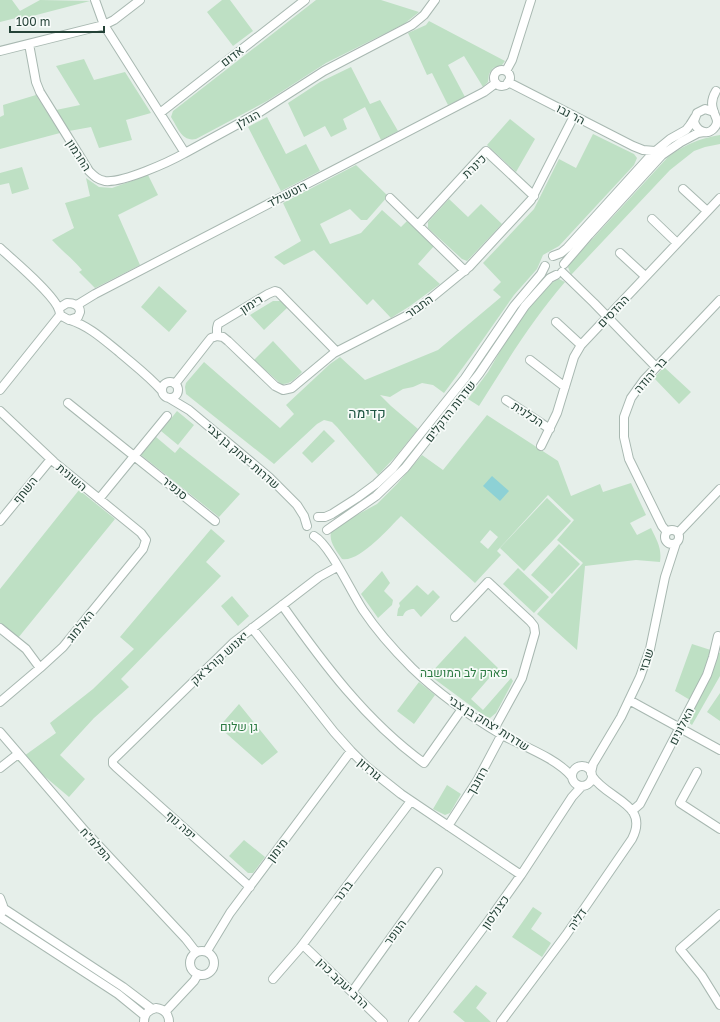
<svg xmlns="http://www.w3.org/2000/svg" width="720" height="1022" font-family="'Golos Text',Heebo,sans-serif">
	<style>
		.green { fill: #bee0c4; fill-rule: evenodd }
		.water { fill: #8dd1d5 }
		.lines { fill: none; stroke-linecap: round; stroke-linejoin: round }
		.minor-casing { stroke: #a8b8b1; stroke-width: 10 }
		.minor { stroke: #fff; stroke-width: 8 }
		.labels { text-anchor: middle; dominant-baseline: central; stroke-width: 3.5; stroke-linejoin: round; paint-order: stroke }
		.street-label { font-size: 12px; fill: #244237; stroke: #f7fbf9 }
		.park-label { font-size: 12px; fill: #2c7b42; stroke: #f7fbf9 }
		.quarter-label { font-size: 14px; fill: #1e5643; stroke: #f7fbf9 }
	</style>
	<rect width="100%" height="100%" fill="#e6efea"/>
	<path class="green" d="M0,0H12L20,11L40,0L90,1L21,19L20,17L0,22Z
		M222,0H230L253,31L233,46L207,12Z
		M316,0H381L419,12L404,24L326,63L267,101L196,139C182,142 178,128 171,117L173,111Z
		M429,21L505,61L502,65L493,68L489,74L488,82L483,87L464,56L448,65L465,97L448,105L432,73L427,75L408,33L426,25Z
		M84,59L94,80L125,72L151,113L126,120L132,140L99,148L91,127L69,131L56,110L80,105L56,66Z
		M351,67L370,104L380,100L398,131L381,140L365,107L343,119L347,129L331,137L325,126L304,137L288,103L320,82Z
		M36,95L60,133L0,149V117L4,115L3,105Z
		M267,117L286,154L306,144L320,171L281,191L248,127Z
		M510,119L535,139L516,172L487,145Z
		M593,134L634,154L637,158L634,165L559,246L543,255L537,269L514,295L472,355L444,393L433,385L422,383L413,387L403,389L390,397L380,395L391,406L418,429L397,455L378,475L337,427L332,422L324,420L317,424L274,464L186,394L185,387L186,383L204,362L280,428L294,414L286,405L330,364L340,357L365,380L438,350L501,297L493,290L501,282L483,263L534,209L559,159L576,168Z
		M720,135V144L705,147L694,151L670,170L571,275L568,267L572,261L668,157C686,144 698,139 720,135Z
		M356,165L388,196L367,220H361L350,209L320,224L330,244L361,233L382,210L401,227L407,221L434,246L418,264L440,284L410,306L391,318L373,299L367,305L314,250L284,265L274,257L301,241L283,203Z
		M22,167L29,189L12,194L9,183L0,185V173Z
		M148,175L158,195L118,215L140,265L95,288L79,272L82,270C73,259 62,251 52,240L74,228L65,203L90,196L86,178L99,187L112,188Z
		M449,199L468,217L481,204L502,224L467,261L462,259L428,228V222Z
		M559,279L565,282C532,320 506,363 479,406L468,399L488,372L510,334L523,315L551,283Z
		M159,286L187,311L169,332L141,307Z
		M273,301H282L288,307L264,330L250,315Z
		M273,341L302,372C296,378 290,385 281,384L254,360Z
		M664,367L691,392L679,404L654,378Z
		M177,411L194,425L178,445L161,431Z
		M487,415L558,461L571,496L600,484L603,492L631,483L646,515L630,523L637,535L651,528C657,541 662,548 660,562L636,560L585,566L577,650L537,614L583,563L557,540L574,520L548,495L497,551L501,555L475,583L401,516C390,527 359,563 342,559C336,550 326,539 333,528L377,504L397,484L422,455L443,470ZM490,530L498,537L488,549L480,542Z
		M324,430L335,441L312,463L302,453Z
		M156,437L175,453L180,447L240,494L219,517L141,455Z
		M79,490L115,519L18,638L0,623V589Z
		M547,498L571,521L524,571L500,548Z
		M211,529L225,541L206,562L221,576L121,679L129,687L94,718L60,755L85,779L69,797L43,775L33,771L17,761L56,733L50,723L93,689L134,649L120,637Z
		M559,544L580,564L552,594L531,575Z
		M518,568L549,597L534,613L503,584Z
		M382,571L390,583L384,591L393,600L392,605L378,618L361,594Z
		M417,585L428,595L433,590L440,597L421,617L414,609C408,609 405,611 403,616H397L398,609L400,606L399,603Z
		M232,596L249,616L238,626L221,606Z
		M465,636L498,668L471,699L483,710L511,678L513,681L496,713L490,718L486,717L429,675Z
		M692,644L720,653V676L692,725L687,721L695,703L675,691Z
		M419,682L435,695L414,724L397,711Z
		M720,693V721L707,712Z
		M239,704L278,752L262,765L219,727Z
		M447,785L461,794L450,813L445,815L433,809Z
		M244,840L265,857L253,873H248L229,856Z
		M533,907L542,913L531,929L551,943L542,957L512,937Z
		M476,985L487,993L476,1008L491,1022H465L453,1012Z"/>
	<path class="water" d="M492,476L509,491L500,501L483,486Z"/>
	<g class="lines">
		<g class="minor-casing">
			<path id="minor" d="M95,0L104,25L185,153L260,112L324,71L412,25L424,15L435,0
				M29,44L36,82L40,92L89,171C94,176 98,180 105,181C123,183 169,162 185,153
				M0,51L104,25L114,20L140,0
				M494 78a8 8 0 1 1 16 0a8 8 0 1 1-16 0Z
				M506,71L512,60L531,0
				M508,82L633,146L643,150L655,151
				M714,112L705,109L697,113L694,121C696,131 708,137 715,127C720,120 714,116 713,109C711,103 713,96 716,91
				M160,113L305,0
				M683,189L707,211
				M390,198L465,271
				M652,219L677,243
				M418,225L486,151L534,196
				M0,248C13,260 55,295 59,310
				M620,253L645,276
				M553,256L561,253L567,248L653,153L670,139L686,130L690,125L695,117
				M564,264L589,235L662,155L681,142L698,133L704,132
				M562,272L594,303L656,367
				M67,303C73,303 80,305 80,312L78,317L69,320L60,315L59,308Z
				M77,305L95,294L484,92L496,83
				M70,320C89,326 104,340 119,352C134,365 149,376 162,391
				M556,322L581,345
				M217,336L223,337L228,341L275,386L283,390L292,388L334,353L408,315L425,303L469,267L531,200L574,116
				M217,336V328L218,324L268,294L275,291L278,292L336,351
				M530,360L565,387
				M162 390a8 8 0 1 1 16 0a8 8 0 1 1-16 0Z
				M175,384L207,343L211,338L217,336
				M0,390L60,315
				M169,398L189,410L269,477L297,505L304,516L307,526
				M506,400L550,429
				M68,403L215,521
				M0,411L54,462L141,533L146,540L143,549L63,647L40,668L0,702
				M541,446L557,413L574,357L581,345L720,198
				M99,499L167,416
				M318,517H325L332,514L357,498L376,484L393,468L465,378L514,306L541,274L545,266
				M0,521L51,459
				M665 537a7 7 0 1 1 14 0a7 7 0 1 1-14 0Z
				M327,530L376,496L405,468L479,374L525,306L550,278L556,275
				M667,532L662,526L629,459L624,437V417L631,398L644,380L720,300
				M678,533L720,489
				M314,536C330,545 351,592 363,610C377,631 394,650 412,668C439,694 470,716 502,735C523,746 558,759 572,777
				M282,605C323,663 366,721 424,763L462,709
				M455,617L488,582L530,621L534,626L535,633L522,678L494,729
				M0,628L26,649L40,668
				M252,628L334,732L351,751L367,767L401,794L521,875
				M629,700L720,750
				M0,732L85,831L186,939L196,952
				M572 776a10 10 0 1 1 20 0a10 10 0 1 1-20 0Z
				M0,768L18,754
				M697,772L680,803L720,829
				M591,773L593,764L621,717L640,677L650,649L665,577L676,543
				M632,811L640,804L707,675L713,657L718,636
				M448,826L477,781L502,734
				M250,887L116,767L113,764V760L233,643L319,577L337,567
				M0,898L3,906L2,912
				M3,908L123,987L152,1009
				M720,914L680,949L702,976L720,1005
				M0,917L118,994L145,1016
				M303,945L383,1022
				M190 963a12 12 0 1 1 24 0a12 12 0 1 1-24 0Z
				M207,951L230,913L351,751
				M273,979L300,948L411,801
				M352,992L438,872
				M165,1012L194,981L198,974
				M144,1022C144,1014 148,1010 156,1008C164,1009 169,1014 169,1022
				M413,1022L489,920L521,875L572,797L582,786
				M501,1022L566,935L632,839C650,804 608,800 592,776"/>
		</g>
		<use href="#minor" class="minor"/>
	</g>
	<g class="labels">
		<g class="street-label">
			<text transform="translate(232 56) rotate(-38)">אדום</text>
			<text transform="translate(571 114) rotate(27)">הר נבו</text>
			<text transform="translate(248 119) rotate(-29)">הגולן</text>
			<text transform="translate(79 155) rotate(57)">החרמון</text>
			<text transform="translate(474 166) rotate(-44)">כינרת</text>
			<text transform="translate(287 194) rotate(-27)">רוטשילד</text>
			<text transform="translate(251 304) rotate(-32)">רימון</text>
			<text transform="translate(419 306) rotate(-36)">התבור</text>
			<text transform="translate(613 311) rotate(-46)">ההדסים</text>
			<text transform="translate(650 375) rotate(-49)">בר יהודה</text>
			<text transform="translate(450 411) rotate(-52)">שדרות הדקלים</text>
			<text transform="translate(528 414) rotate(33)">הכלנית</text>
			<text transform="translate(243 456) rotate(41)">שדרות יצחק בן צבי</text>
			<text transform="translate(72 477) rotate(40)">השונית</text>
			<text transform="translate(175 488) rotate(39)">סנפיר</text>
			<text transform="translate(25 490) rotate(-51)">השחף</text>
			<text transform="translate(80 626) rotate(-51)">האלמוג</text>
			<text transform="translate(219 658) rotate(-42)">יאנוש קורצ'אק</text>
			<text transform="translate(646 660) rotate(-72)">שבזי</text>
			<text transform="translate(489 723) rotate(32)">שדרות יצחק בן צבי</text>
			<text transform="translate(681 726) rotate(-63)">האלונים</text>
			<text transform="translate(370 769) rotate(41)">גורדון</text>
			<text transform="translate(477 781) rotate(-60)">רוזנבך</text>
			<text transform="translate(181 825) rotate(42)">יפה נוף</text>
			<text transform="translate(96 844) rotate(48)">הפלמ"ח</text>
			<text transform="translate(277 850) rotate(-53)">מימון</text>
			<text transform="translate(343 891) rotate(-53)">ברנר</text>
			<text transform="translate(495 912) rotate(-55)">כצנלסון</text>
			<text transform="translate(577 919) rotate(-56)">דליה</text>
			<text transform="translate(395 932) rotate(-54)">הנופר</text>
			<text transform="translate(343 983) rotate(44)">הרב יעקב כהן</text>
		</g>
		<g class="park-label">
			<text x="464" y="672">פארק לב המושבה</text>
			<text x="239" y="726">גן שלום</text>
		</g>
		<g class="quarter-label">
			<text x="367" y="412">קדימה</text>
		</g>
	</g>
	<path d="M10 26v6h94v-6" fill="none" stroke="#244237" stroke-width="2"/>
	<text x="16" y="26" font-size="12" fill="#244237" stroke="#f7fbf9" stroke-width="3" paint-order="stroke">100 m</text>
</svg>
